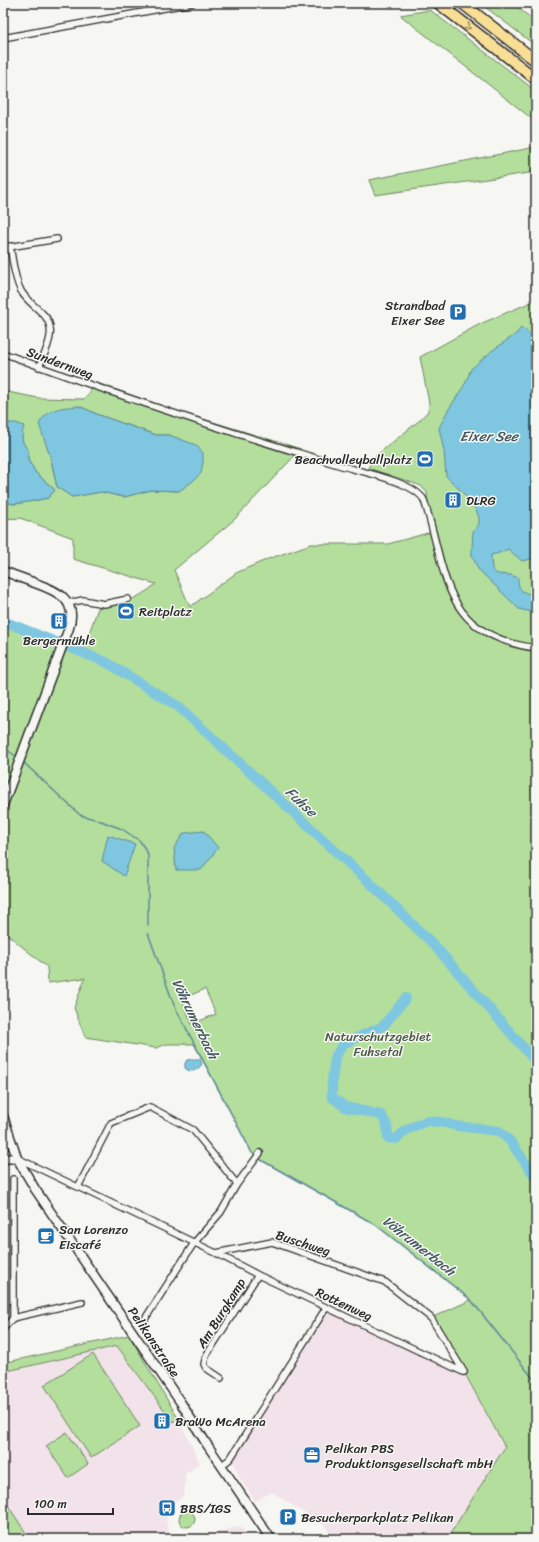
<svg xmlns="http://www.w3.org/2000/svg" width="539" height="1542" font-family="Sriracha,sans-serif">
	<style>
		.built { fill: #f2e2e9 }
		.green { fill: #b3de9c; stroke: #6f8464; fill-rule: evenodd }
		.water { fill: #7fc7e0; stroke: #5d8998 }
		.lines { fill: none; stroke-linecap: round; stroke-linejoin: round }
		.stream { stroke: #5d8998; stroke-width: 1.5 }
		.river { stroke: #7fc7e0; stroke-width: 10 }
		.street-casing { stroke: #2b2b2b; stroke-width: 8 }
		.secondary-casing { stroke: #2b2b2b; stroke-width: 11 }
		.highway-casing { stroke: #2b2b2b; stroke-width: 13 }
		.street { stroke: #f6f6f2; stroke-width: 5.5 }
		.secondary { stroke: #f6f6f2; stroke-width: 8 }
		.highway { stroke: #f9df96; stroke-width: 10 }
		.oneway { stroke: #928560 }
		.labels { text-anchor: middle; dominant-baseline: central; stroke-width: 3; stroke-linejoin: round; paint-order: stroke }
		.poi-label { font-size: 13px; fill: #2b2b2b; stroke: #f6f6f2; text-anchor: start }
		.street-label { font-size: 13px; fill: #2b2b2b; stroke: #f6f6f2 }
		.park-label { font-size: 13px; fill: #4d5847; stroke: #f6f6f2 }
		.water-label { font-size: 14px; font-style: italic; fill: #445a61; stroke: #f6f6f2 }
	</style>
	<rect width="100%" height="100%" fill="#f6f6f2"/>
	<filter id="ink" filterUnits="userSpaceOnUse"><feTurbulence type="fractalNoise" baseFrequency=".025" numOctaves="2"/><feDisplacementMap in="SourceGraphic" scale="8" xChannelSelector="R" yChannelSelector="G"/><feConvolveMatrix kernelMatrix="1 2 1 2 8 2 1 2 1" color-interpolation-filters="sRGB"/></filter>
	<g filter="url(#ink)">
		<path class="built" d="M326,1308L464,1372L505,1447L447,1539H334L325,1526L272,1492L255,1501L238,1475L235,1463L230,1459Z
			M117,1346L172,1422L178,1418L200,1463L185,1474L184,1495L169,1506L166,1516L167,1527L171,1535L177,1539H30L3,1498V1372Z
			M240,1526L249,1539H198Z"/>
		<path class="green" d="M480,3H512L536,22V46Z
			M430,10L536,91V122L400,15Z
			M536,147V172L375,195L369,180Z
			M536,300V1539H447L505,1447L464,1372L431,1318L471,1300L376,1225L261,1160L252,1153L194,1044H167L156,1048L85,1037L74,1008L85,978L48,983L47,967L3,931V623L105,664L181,711L184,709L107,661L83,650L98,608C121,605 138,599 156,584L73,559V538L20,518L3,519V501L13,504L28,502L48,498L55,490L36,473L28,460V450C21,443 21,436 23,426L5,423L3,425V391L38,398L84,399L97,383L177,411L301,449L235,519L174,570L190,607L236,573L268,559L311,544H388L435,531L427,498V492L419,485L368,468L373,458L420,420L428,411L429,403L420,357L480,324ZM79,406L99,415L156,435H169L179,491L151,490L124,497L101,492L72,497L57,487L49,451ZM205,989L216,1014L192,1024L182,999Z
			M129,1335L178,1418L173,1422L117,1346L3,1372V1363Z
			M93,1354L140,1426L91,1458L44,1385Z
			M67,1432L88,1464L68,1478L46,1446Z
			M3,1498L30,1539H3Z
			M179 1519a8 8 0 1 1 16 0a8 8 0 1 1-16 0Z"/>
		<path class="water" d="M521,328H523L536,340V558L522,561L508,549L499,553L491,555L492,569L497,574L511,575L518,578C518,594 525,591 536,597V613L519,609L478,569L472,555V548L473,532L479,524V518L477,512L464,494L446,476L444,451L439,428L447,412L465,384L471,369L493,350L516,334Z
			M79,406L99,415L156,435H169L196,445L203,453V462L201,473L193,481L179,491L151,490L124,497L101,492L72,497L57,487L51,459L39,424C49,407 61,408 79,406Z
			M5,423H16L24,426C21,436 21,442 28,450V460L36,473L55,490L48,498L28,502L13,504L3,501V425Z
			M204,831L218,848L201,870H176L174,848L184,833Z
			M108,835L135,844L124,876L102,861Z
			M192,1059H200L202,1064C198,1070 191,1074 185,1068V1063L187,1060Z"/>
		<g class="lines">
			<path class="stream" d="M3,747L17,757
				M23,762L80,815L101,821L122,829L140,841L148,854V925
				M148,933L174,1005L252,1153
				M261,1160L376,1225L471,1300L536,1382"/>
			<path class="river" d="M3,621L106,662L179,707L368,881L434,945L536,1062
				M406,998L383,1026L343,1044L335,1057L332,1081V1097L345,1107L381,1115L387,1125L388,1138L396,1139L406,1130L426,1121L441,1122L457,1126L499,1131L510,1141L534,1175L536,1176"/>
			<g class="street-casing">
				<path id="street" d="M3,38L192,3
					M10,246C13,261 14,278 21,291C26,300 35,306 42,313C59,328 46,350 39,367
					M3,248L57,239
					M3,353C115,395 228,432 342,466C363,472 414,482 424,500C448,575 441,635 536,648
					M68,603L83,600L104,604L128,599
					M17,1158L216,1253L272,1242L385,1282L431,1318L464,1372
					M13,1179V1318
					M237,1184L260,1153
					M78,1187L111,1123L150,1107L193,1130L237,1184L221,1212L194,1243L143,1322
					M216,1253L258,1275L463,1372
					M3,1329L13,1318L82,1302
					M221,1378L206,1368L204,1364L206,1356L258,1275
					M222,1465L230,1459L326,1308"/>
			</g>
			<g class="secondary-casing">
				<path id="secondary" d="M3,571C14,575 24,579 35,583C57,591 78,599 69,628L3,805
					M3,1116L17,1158L35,1189L181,1403L206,1443L271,1539
					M3,1148L9,1133
					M3,1159L17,1158"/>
			</g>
			<g class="highway-casing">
				<path id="highway" d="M438,3L536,79
					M462,3L536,61"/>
			</g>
			<use href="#street" class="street"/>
			<use href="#secondary" class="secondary"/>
			<use href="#highway" class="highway"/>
		</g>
		<defs><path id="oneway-chevron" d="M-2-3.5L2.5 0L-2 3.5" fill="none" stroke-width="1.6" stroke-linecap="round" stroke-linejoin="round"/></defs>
		<use class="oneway" href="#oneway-chevron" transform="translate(468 27) rotate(38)"/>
	</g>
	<defs>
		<g id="parking-square" transform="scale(0.9)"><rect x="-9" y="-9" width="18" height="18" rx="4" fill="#1f6fb2" stroke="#f6f6f2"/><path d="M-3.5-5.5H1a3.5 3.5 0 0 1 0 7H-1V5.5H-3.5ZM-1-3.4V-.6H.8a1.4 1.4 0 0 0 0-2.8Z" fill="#fff"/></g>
		<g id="stadium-square" transform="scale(0.9)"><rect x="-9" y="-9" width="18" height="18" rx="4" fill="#1f6fb2" stroke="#f6f6f2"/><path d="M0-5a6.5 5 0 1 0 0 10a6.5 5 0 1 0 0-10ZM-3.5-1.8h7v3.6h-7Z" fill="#fff"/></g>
		<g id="building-square" transform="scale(0.9)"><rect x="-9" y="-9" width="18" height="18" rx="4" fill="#1f6fb2" stroke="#f6f6f2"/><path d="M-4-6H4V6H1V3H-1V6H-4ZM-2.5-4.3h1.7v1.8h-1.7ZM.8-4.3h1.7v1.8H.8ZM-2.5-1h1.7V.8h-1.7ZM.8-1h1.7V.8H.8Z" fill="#fff"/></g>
		<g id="cafe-square" transform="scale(0.9)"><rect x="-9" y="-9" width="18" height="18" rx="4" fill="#1f6fb2" stroke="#f6f6f2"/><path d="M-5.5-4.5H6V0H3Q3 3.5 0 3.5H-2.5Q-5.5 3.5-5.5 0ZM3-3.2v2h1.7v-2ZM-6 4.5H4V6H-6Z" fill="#fff"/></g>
		<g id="office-square" transform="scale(0.9)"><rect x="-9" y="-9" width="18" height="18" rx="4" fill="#1f6fb2" stroke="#f6f6f2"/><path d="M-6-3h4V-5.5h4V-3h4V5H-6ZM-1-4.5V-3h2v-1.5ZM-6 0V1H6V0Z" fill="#fff"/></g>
		<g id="bus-square" transform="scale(0.9)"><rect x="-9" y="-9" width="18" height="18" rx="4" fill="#1f6fb2" stroke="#f6f6f2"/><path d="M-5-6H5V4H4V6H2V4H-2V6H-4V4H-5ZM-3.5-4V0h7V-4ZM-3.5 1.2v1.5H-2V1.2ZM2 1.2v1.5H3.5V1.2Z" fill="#fff"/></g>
	</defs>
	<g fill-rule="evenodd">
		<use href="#parking-square" x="458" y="312"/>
		<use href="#stadium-square" x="425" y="459"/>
		<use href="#building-square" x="453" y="500"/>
		<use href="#stadium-square" x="126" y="611"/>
		<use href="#building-square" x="59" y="621"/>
		<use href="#cafe-square" x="46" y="1236"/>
		<use href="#building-square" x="162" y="1421"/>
		<use href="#office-square" x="312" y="1455"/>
		<use href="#bus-square" x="167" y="1508"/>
		<use href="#parking-square" x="288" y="1517"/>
	</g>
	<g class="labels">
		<g class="poi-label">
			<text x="445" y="305" text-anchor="end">Strandbad<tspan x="445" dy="15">Eixer See</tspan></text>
			<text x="412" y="459" text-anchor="end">Beachvolleyballplatz</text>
			<text x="466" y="500">DLRG</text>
			<text x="139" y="611">Reitplatz</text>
			<text x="59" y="640" text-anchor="middle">Bergermühle</text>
			<text x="59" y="1229">San Lorenzo<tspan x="59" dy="15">Eiscafé</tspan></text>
			<text x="175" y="1421">BraWo McArena</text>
			<text x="325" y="1448">Pelikan PBS<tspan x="325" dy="15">Produktionsgesellschaft mbH</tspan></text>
			<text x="180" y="1508">BBS/IGS</text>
			<text x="301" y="1517">Besucherparkplatz Pelikan</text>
		</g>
		<g class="street-label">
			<text transform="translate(60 363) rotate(20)">Sundernweg</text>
			<text transform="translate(303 1243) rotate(18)">Buschweg</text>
			<text transform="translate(344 1304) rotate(25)">Rottenweg</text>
			<text transform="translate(221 1313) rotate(-58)">Am Burgkamp</text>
			<text transform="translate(154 1342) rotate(56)">Pelikanstraße</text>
		</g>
		<g class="park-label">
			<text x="378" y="1036">Naturschutzgebiet<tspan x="378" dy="15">Fuhsetal</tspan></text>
		</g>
		<g class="water-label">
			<text x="489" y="436">Eixer See</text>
			<text transform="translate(301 802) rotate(43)">Fuhse</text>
			<text transform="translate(195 1019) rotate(64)">Vöhrumerbach</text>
			<text transform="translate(419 1246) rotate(38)">Vöhrumerbach</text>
		</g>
	</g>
	<rect width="539" height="1542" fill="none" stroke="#f6f6f2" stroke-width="16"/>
	<rect x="8" y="8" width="523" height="1526" fill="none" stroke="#2b2b2b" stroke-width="1.5" filter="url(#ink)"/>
	<path d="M28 1508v6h85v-6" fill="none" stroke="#2b2b2b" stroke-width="2"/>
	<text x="34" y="1508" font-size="12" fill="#2b2b2b" stroke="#f6f6f2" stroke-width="3" paint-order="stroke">100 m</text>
</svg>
